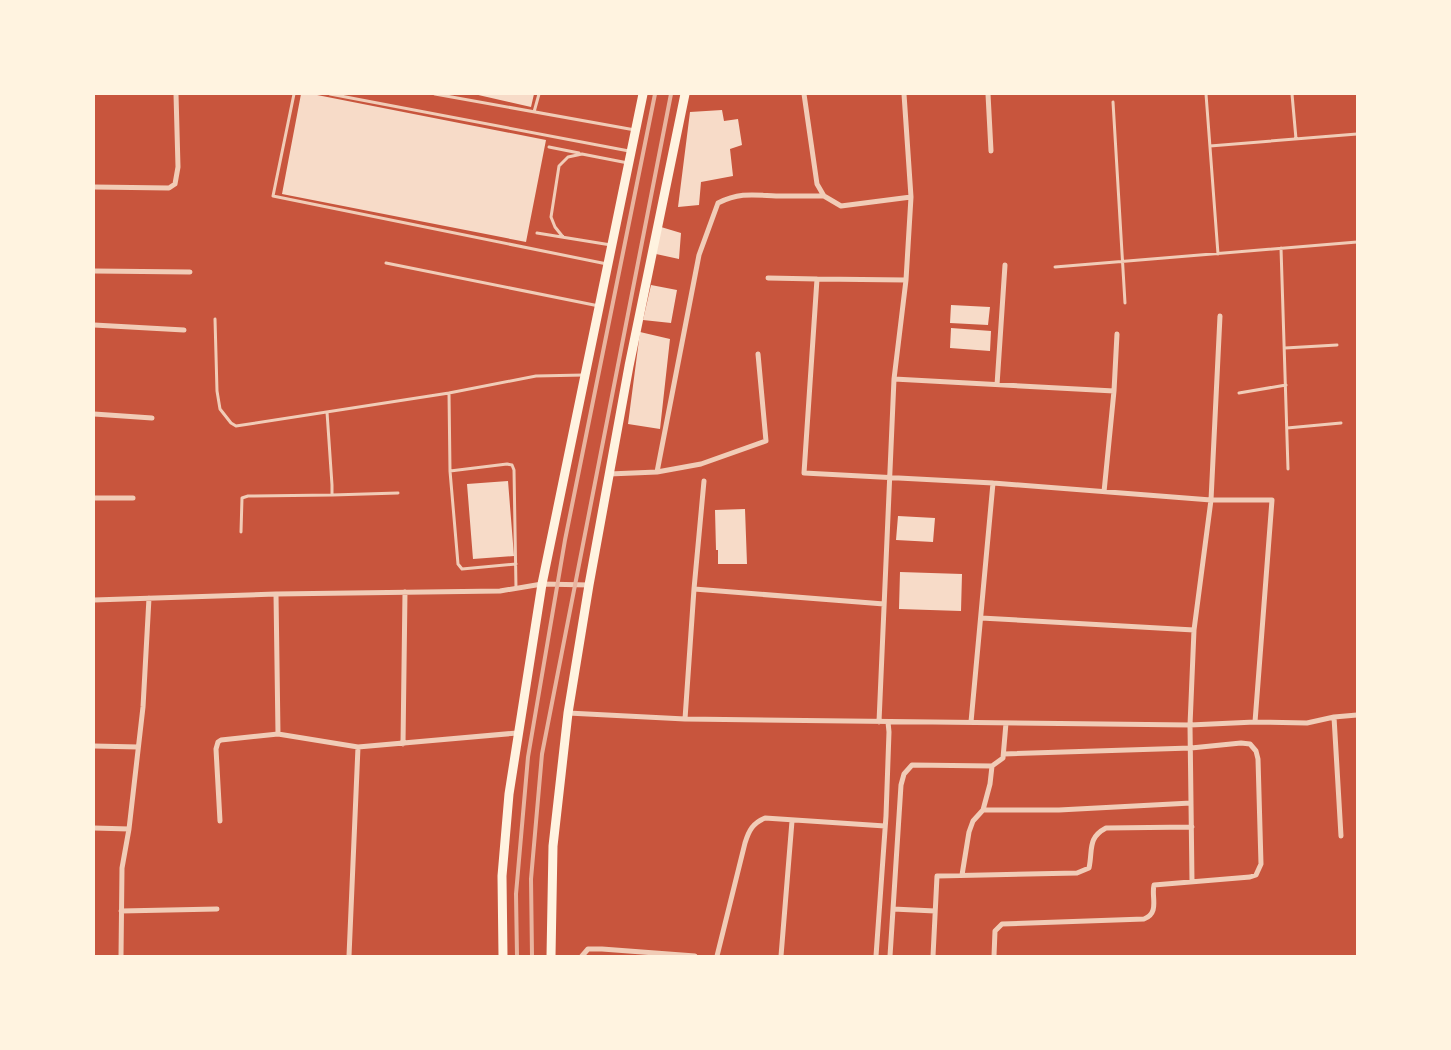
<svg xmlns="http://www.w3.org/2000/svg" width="1451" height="1050" font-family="'Sofia Sans Condensed',sans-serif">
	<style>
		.building { fill: #f7dbc8 }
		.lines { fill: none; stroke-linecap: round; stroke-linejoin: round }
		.service { stroke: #f1ccb7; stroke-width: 3 }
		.minor { stroke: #f1ccb7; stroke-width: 5 }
		.primary { stroke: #fff3e0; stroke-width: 9 }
		.rail { stroke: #e9b49f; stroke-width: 4 }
	</style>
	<rect width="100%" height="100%" fill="#c8553d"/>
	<path class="building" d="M301,94H312L546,140L526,242L282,194Z
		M474,94H534L531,107Z
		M722,110L724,121L738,119L742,145L730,149L733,176L701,182L699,205L678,207L690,112Z
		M661,227L681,233L679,259L656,254Z
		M651,285L677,290L671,323L643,320Z
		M951,305L990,307L988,325L950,323Z
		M951,328L991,331L990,351L950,348Z
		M640,332L670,339L660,429L628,424Z
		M508,481L514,556L473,559L467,484Z
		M745,509L747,564H718V550H716L715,510Z
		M898,516L935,518L933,542L896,540Z
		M900,572L962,574L961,611L899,609Z"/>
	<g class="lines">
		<path class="service" d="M294,94L273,196L607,264
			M330,94L629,151
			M435,94L635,130
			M1206,94L1218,254
			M1292,94L1296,139
			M1113,102L1125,303
			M534,112L539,94
			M1210,146L1357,134
			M549,147L579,153
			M537,233L611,245
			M563,237L555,227L551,217L559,166L568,157L582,154L628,163
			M1281,248L1288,469
			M386,263L599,306
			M1055,267L1357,242
			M215,319L217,391L220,409L231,423L236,426L449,393
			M1285,348L1337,345
			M1239,393L1286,385
			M1287,428L1341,423
			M450,471L507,464L512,465L514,470L516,588
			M332,495L398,493
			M241,532L242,498L248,496L332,495V485L327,412
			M516,564L462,569L458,564L450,471L449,393L536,376L584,375"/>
		<path class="minor" d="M804,94L817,184L824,196L841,206L911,197
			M988,94L991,151
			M94,187L169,188L175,184L178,167L176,94
			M94,271L190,272
			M768,278L817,279
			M906,280L817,279L804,473L993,483L1211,500H1272L1255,722
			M94,325L184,330
			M758,354L766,441L701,464L657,472L699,255L718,203C740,192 754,195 776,196C792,196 808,196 824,196
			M894,379L1114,391L1104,492
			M997,385L1005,265
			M1114,391L1117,334
			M94,414L152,418
			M609,474L657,472
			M94,498H133
			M694,589L704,481
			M276,594L278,734
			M94,600L276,594L500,591L542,584L589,585
			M981,618L1194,630
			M568,713L685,719L1190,725L1255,722L1307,723L1334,717L1357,715
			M1334,717L1341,836
			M685,719L694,589L884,604
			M879,722L894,379L906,280L911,197L904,94
			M971,722L993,483
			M403,744L405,592
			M94,746L138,747
			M983,810H1059L1191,803
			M220,821L216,749L218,742L221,740L278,734L358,747L517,733
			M94,828L129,829
			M962,875L969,832L973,821L983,810L990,784L992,766L1003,758L1006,723
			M1192,881L1190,725L1194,630L1211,500L1220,316
			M893,909L935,911
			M121,911L217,909
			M121,956L122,868L129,829L143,707L149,598
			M349,956L358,747
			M582,956L588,949H602L695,956
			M717,956L745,843C749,830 753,823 765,818L885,826
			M781,956L792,821
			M876,956L886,816L889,732L888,722
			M890,956L901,785L904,774L912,765L992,766
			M933,956L937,876L1077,873L1089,868C1093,850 1087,838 1106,828L1192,827
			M994,956L995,931L1002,924L1144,919C1160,913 1151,897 1154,885L1250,877L1256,875L1261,864L1258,759L1256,751L1250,744L1241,743L1191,748L1004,754"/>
		<path class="primary" d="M503,956L502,876L509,794L542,584L643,94
			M551,956L553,846L568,713L589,585L629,366L685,94"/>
		<path class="rail" d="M517,956L516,894L528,757L565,540L655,94
			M532,956L531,879L542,754L671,94"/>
	</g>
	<rect width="1451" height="1050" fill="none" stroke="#fff3e0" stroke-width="190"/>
</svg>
